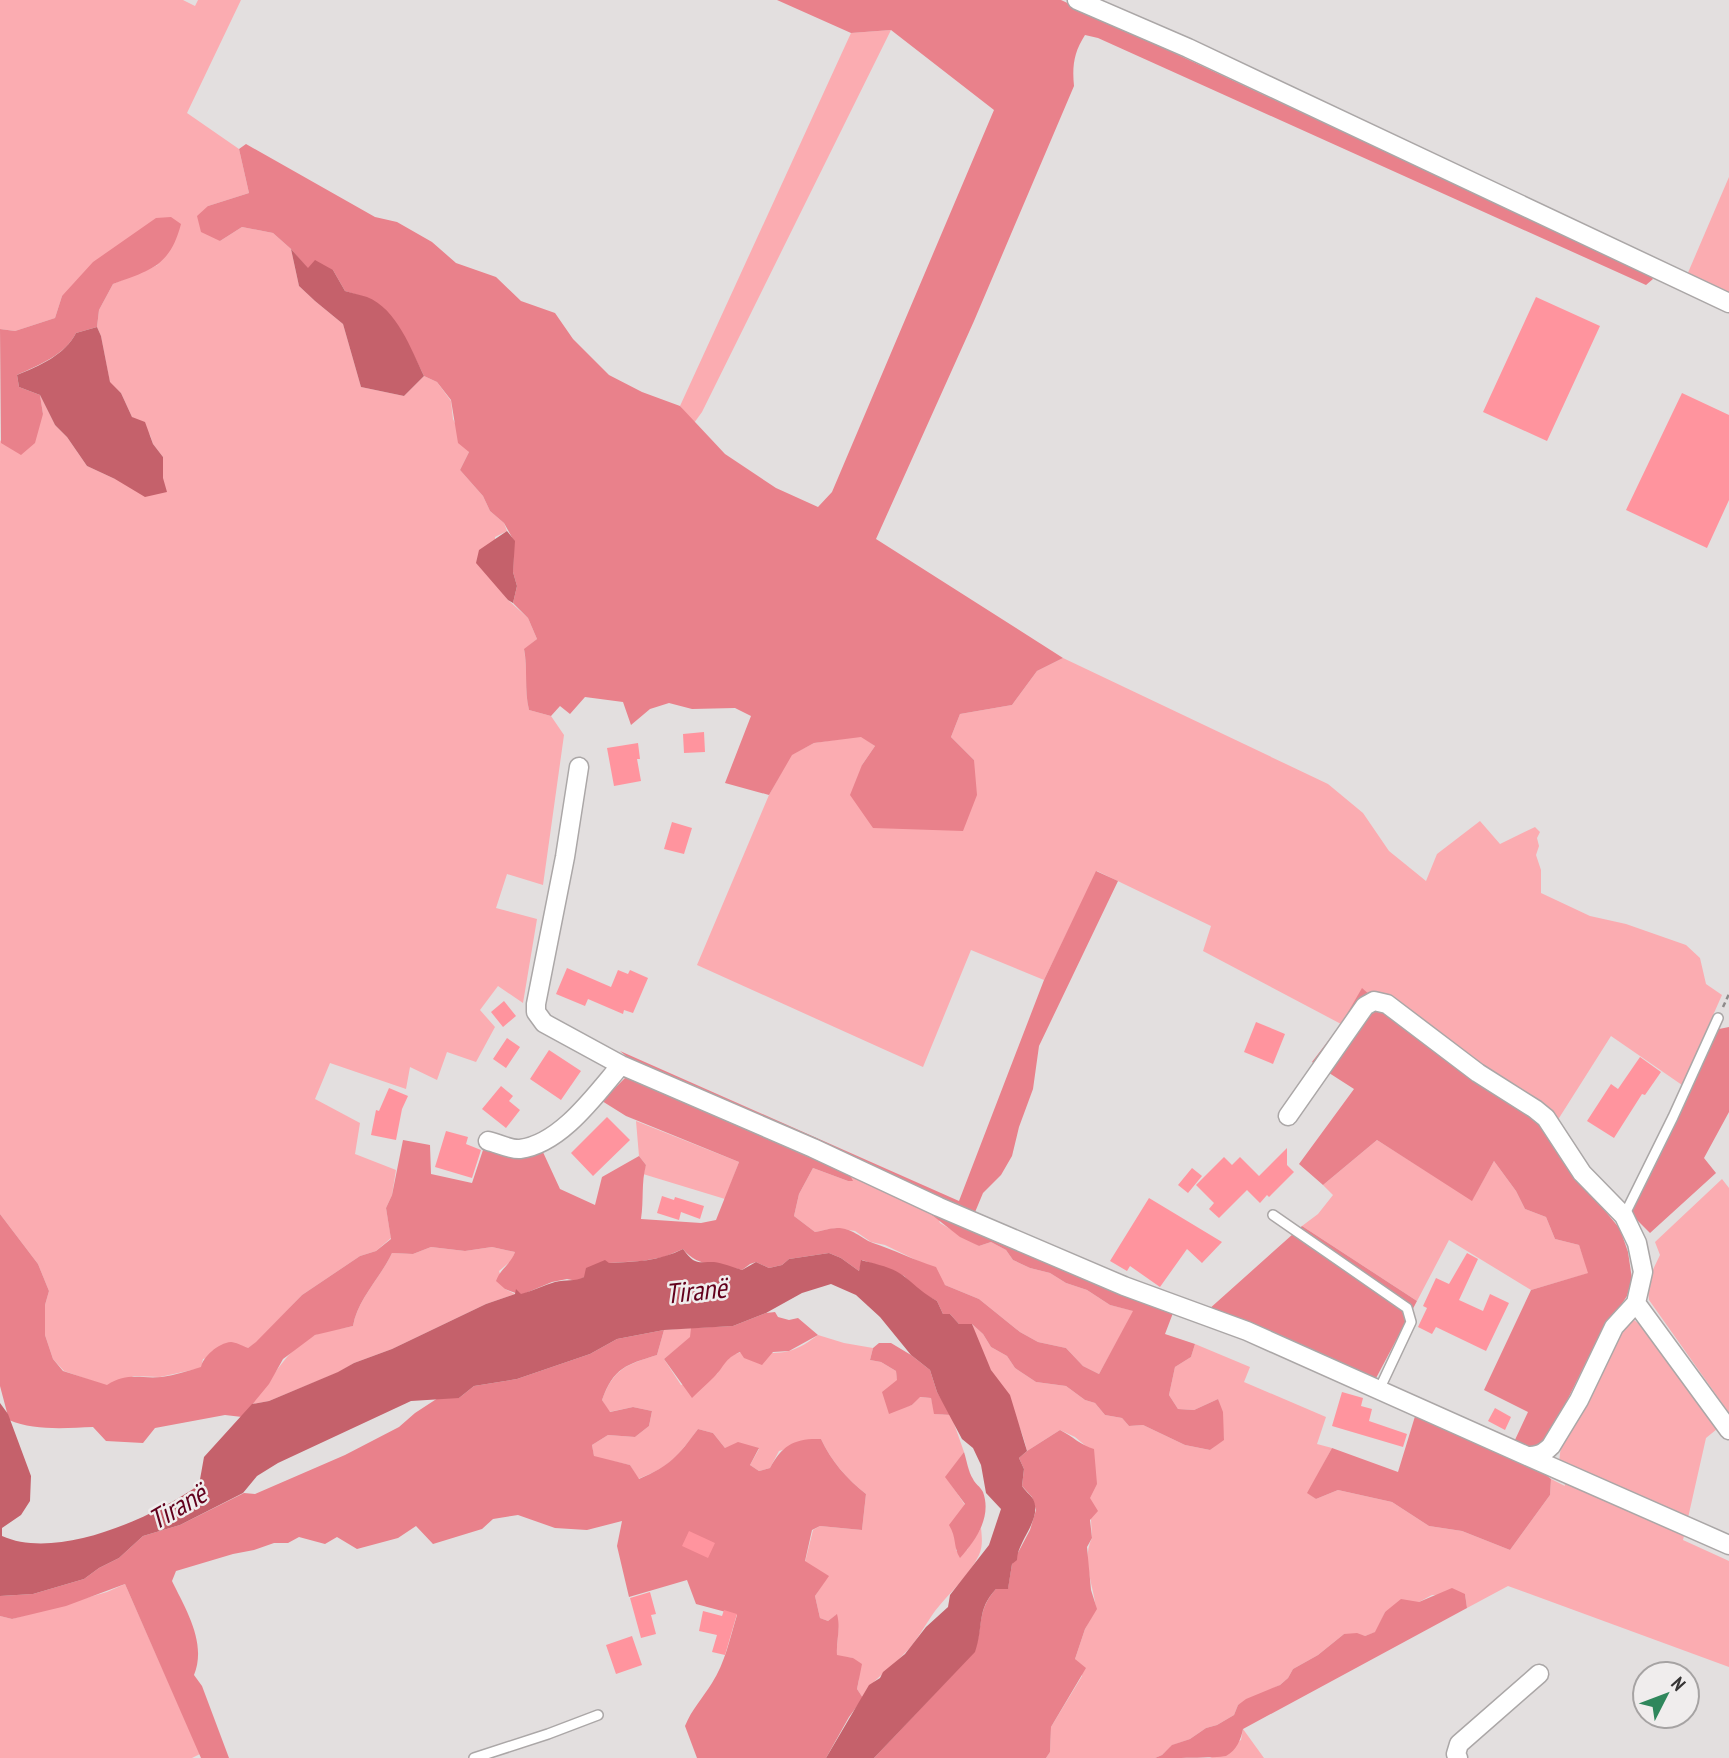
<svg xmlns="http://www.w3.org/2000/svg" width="1729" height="1758" font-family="'PT Sans Narrow',sans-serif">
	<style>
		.green { fill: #fbacb1 }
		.forest { fill: #e9818b }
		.water { fill: #c5616b }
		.building { fill: #ff949e }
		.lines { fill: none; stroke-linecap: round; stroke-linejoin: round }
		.lane-casing { stroke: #aba7a7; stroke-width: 12 }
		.street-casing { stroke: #aba7a7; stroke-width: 21 }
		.path { stroke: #8e8b8b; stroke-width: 2.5; stroke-dasharray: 5 3.5; stroke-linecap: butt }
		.lane { stroke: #fff; stroke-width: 9 }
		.street { stroke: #fff; stroke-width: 18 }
		.labels { text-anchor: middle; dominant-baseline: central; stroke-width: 5; stroke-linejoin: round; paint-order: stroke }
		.water-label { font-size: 28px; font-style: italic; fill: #62001c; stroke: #f0eded }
	</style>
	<rect width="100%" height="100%" fill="#e3dfdf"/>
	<path class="green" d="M0,0H183L195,6L198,0H241L187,113L239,149L249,193L208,206L220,241L242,227L273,233L291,249L299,286L315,301L343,324L361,387L404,396L424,376L437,382L451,401L453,419L469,452L460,470L483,496L490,511L504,523L507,531L495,537L496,584L508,600L528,618L537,639L524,650C528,670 524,689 529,710L551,716L564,735L543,885L507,874L496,908L537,919L523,1003L498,986L480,1010L495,1027L476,1062L447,1052L437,1080L410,1067L406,1089L330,1063L315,1099L360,1123L355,1154L396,1170L392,1195L386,1208L391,1238L376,1251L360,1256L302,1295L257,1342L248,1348L203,1359L201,1368L160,1377L134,1376L107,1386L64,1371L53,1359L45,1335V1305L49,1291L38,1264L0,1214V440L2,443L43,414L40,395L55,425L67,437L87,466L115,479L163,478V457L153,444L150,435L132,417L121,393L110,383L101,336L97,327L99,310L113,284L160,264L62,296L55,318L15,331L0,329Z
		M891,30L702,412L694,423L680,406L851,33Z
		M1729,177V293L1687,275Z
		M1063,658L1328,784L1363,813L1389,851L1426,881L1437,854L1480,821L1500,844L1535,827L1540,832L1537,838L1539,846L1536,855L1541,870V893L1590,916L1626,924L1686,945L1700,958L1706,984L1722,995L1682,1085L1611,1036L1547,1137L1537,1121L1455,1063L1362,989L1341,1024L1203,951L1211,926L1097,871L1044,980L971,950L923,1067L697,965L769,795L791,755L814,743L861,736L875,746L862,765L873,828L916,827L974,760L951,737L960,714L1012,705L1037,671Z
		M636,1121L739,1162L725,1199L643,1174L646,1165L639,1156Z
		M1377,1140L1472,1200L1494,1161L1516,1191L1525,1209L1546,1217L1555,1239L1579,1245L1589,1273L1531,1290L1449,1240L1417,1301L1302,1226L1318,1214L1333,1195L1323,1185Z
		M813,1168L848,1181L850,1175L936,1213L940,1223L979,1246L991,1242L1006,1250L1013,1260L1030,1268L1050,1273L1066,1283L1087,1290L1110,1305L1134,1311L1099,1374L1083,1366L1066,1348L1038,1342L1020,1332L979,1299L945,1285L918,1261L885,1245L871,1242L855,1231L836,1228L815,1232L794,1216L799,1194Z
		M1722,1179L1729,1188V1413L1649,1300L1647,1282L1660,1255L1655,1242Z
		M431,1247L465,1251L492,1247L515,1252L512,1260L499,1271L505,1289L515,1294L486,1304L392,1349L354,1363L339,1372L269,1401L252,1404C272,1381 286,1348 315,1335C326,1330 342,1329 353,1326C357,1300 381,1277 392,1253L413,1254Z
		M1634,1320L1650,1332L1717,1429L1706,1438L1683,1540L1729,1561V1667L1508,1586L1467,1608L1465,1594L1432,1595L1419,1602L1385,1612L1376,1632L1365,1636L1344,1634L1318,1655L1293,1669L1288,1678L1280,1685L1238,1705L1234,1715L1217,1725L1206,1728L1190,1739L1173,1745L1162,1755L1155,1758H1046L1050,1752L1051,1727L1082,1676L1075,1659L1085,1629L1096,1609C1094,1587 1081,1560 1092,1538L1087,1447L1075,1437L1060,1430L1027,1451C1017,1406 984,1369 972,1324L983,1334L991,1347L1007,1356L1015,1368L1036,1382L1066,1386L1085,1400L1095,1403L1105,1415L1122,1418L1129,1426L1143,1425L1185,1445L1210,1450L1224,1439L1218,1399L1194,1410L1178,1409L1169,1395L1175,1367L1191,1357L1195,1344L1250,1367L1244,1382L1326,1417L1317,1444L1332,1448L1308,1493L1316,1499L1338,1490L1392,1502L1429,1526L1462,1531L1510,1550L1550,1495L1551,1479L1565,1486L1559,1462L1562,1437L1611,1349L1624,1327Z
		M691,1328V1337L664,1359L681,1385L717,1374C737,1337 758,1359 789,1351C800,1348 810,1341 818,1335L844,1343L873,1348L870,1360L881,1362L896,1371L901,1408L912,1405L919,1397L931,1398L935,1414L951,1415L964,1452L946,1477L965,1505L956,1536V1551L967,1550L981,1528C982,1538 983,1546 979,1555C969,1576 949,1593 935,1611C924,1626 917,1642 903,1655C889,1670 871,1680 863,1698L857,1689L859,1679L853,1658L837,1656C836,1640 841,1630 836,1615L828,1621L820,1618L815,1596L828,1576L805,1562L813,1530L820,1526L862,1530L866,1494C847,1479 831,1461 821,1439L779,1451L770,1468L759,1471L750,1465L759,1449L725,1448L713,1433L698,1429C677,1457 671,1466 638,1479L630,1465L594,1457L592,1445L608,1435L635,1437L649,1426L652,1411L633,1407L609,1412L602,1400C614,1368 626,1365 657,1355L664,1330Z
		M125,1584L200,1754L192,1758H0V1616L12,1619L107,1592Z
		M1243,1729L1264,1758H1210L1241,1740Z"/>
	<path class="forest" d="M777,0H1061L1540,224L1646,271L1653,279L1646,285L1098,38L1085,35C1074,52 1072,66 1074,86L974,321L876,539L1063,658L1037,671L1012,705L960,714L951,737L974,760L977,795L963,831L873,828L850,795L862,765L875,746L861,737L814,743L792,755L769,795L725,783L751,716L735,708L692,709L669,703L650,709L631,725L623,702L585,697L570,714L560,706L551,716L529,710C524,689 528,670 524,649L537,639L528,618L513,603L517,586L513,572L514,541L504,523L490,511L483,496L460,470L469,452L458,443L451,400L437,382L424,376L412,352L367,298L345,291L333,270L308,269L291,249L273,233L242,227L220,241L201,232L197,216L208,206L249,193L239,149L246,144L375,217L397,222L432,242L456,263L496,277L521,301L555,313L573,339L609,375L642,392L680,406L725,454L776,488L818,507L832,492L994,110L891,30L851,33Z
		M171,217L181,224C170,266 151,270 113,284L99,310L97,327L76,333C65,355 39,365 17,375L19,387L40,395L43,414L35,443L21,455L1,443L0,329L15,331L55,318L62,296L93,262L156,218Z
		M1096,871L1118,881L1039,1046L1033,1089L1019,1127L1012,1156L1001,1175L983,1193L973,1217L637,1065L620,1051L959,1201L1044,980Z
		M1362,988L1387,1010L1537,1121L1559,1155L1620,1229L1628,1252L1632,1279L1627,1296L1594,1346L1555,1425L1543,1443L1535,1450L1514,1442L1528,1412L1484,1390L1531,1290L1588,1273L1579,1245L1555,1239L1546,1217L1525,1209L1516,1191L1494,1161L1472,1201L1377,1140L1323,1185L1299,1164L1354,1089L1312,1062L1341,1024Z
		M1729,1027V1112L1704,1158L1716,1173L1650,1233L1630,1213L1719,1029Z
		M633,1074L850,1175L853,1181H848L813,1168L799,1194L794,1216L815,1232C822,1231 830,1228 837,1228C853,1228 860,1238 873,1243C894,1250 914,1260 936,1267L945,1285L979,1299L1020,1332L1038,1342L1066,1348L1083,1366L1099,1374L1133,1311L1110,1305L1087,1290L1066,1283L1050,1273L1030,1268L1013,1260L1006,1250L991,1242L979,1246L960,1237L932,1215L936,1213L1173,1313L1165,1334L1195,1344L1191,1357L1175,1367L1169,1395L1178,1409L1194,1410L1218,1399L1223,1412L1224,1440L1210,1450L1185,1445L1143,1425L1129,1426L1122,1418L1105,1415L1095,1403L1085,1400L1066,1386L1036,1382L1015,1368L1007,1356L991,1347L983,1334L972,1324H959L950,1314H943L937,1301L920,1292L904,1276L889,1269L862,1260L859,1271L841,1258L829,1253L789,1259L782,1265L769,1268L756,1262L750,1264L742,1270C720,1263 699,1269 683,1249L664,1257L642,1261L609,1263L577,1281L567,1279L552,1282L521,1295L505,1289L496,1281C500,1269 511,1264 515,1252L492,1247L465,1251L431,1247L413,1254L392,1253C381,1277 357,1300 353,1326L315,1335L283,1359L269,1384L242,1417L225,1415L155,1428L143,1443L106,1441L93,1427C67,1428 34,1431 9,1420L0,1386V1214L38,1264L49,1291L45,1305V1335L53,1359L63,1371L107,1385C128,1372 139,1379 162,1377C175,1375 188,1371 201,1367C203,1357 218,1343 231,1342C235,1342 243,1346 248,1348L256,1342L302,1295L360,1256L376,1251L391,1239L386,1208L392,1195L403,1140L430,1145L431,1174L472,1183L483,1150L514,1156L542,1150L560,1189L595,1205L602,1177L639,1156L646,1165C641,1183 644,1200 641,1219L701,1223L716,1220L739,1162L626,1116L602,1101L625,1078Z
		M1302,1226L1417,1301L1375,1380L1208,1310Z
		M775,1312L778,1317L789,1320L798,1318L818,1335L789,1351L773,1352L762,1365L744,1358L740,1352C724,1359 725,1366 714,1377C707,1384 699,1391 692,1398L664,1359L690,1337L691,1328L733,1326L766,1313Z
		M664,1330L657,1355C626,1365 614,1367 602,1400L610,1412L633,1407L652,1411L649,1426L635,1437L608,1435L592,1445L594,1456L630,1465L639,1479C670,1466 678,1456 698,1429L713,1433L725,1448L738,1442L759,1448L750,1465L759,1471L770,1468C782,1445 795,1438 821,1439C831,1461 847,1479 866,1494L862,1530L820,1526L812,1530L805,1561L829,1576L815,1596L820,1618L828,1621L837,1614C841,1629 836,1641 837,1655L853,1658L862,1664L857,1689L863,1698L849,1717L826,1758H697L685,1726C692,1709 702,1699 712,1683C725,1663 730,1638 737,1615L696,1604L687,1580L629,1597L617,1546L622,1521L587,1530L555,1528L518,1515L493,1519L482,1529L433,1544L416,1526L398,1538L357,1549L337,1537L325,1544L299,1537L288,1543H274L254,1550L233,1554L176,1571L172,1581C186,1610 207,1643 194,1675L202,1686L229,1758H201L125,1584L66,1606L12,1619L0,1616V1596L33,1594L84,1579L99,1568L119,1558L143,1536L180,1525L244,1493L255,1494L345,1455L399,1427L415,1413L438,1398H459L474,1386L517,1379L590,1354L617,1339Z
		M879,1343H891L911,1355L930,1370L937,1392L951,1415L934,1414L931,1398L920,1397L912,1405L889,1414L882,1392L897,1380L896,1371L881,1362L870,1360L873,1348Z
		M1416,1413L1540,1470L1551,1479L1550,1495L1510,1550L1462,1531L1429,1526L1392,1502L1338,1490L1316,1499L1307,1493L1332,1448L1398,1472Z
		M1060,1430C1072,1436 1082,1446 1094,1449L1097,1484L1090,1498L1098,1511L1090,1520L1092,1538L1087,1547L1091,1590L1097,1609L1085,1629L1075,1659L1086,1668L1051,1727L1050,1752L1046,1758H874L974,1652C984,1626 976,1611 996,1589L1008,1588L1012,1564L1030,1530L1036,1510L1032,1497L1022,1486L1024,1469L1019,1458L1027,1451Z
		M964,1452C967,1461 968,1471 973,1479C975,1484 980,1486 983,1492C992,1517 976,1540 960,1558C953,1547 957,1538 949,1525L965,1504L945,1477Z
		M1452,1588L1465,1594L1467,1608L1243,1729C1241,1739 1237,1750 1226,1756C1216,1758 1169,1758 1155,1758L1162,1755L1172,1745L1190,1739L1206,1728L1217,1725L1234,1715L1238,1705L1246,1699L1280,1685L1288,1678L1293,1669L1318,1655L1344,1634L1357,1633L1365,1636L1375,1632L1385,1612L1401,1599L1419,1602Z"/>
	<path class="water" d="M291,249L308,268L315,260L333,270L345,291C352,293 360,295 367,297C397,309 411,349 424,376L404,396L361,387L343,324L315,301L299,286Z
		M97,327L101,336L110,382L121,393L132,417L145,422L153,444L163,457V478L167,492L145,497L115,479L87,466L67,437L55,425L40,395L19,387L17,375C39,366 65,355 76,333Z
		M507,531L515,541L513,572L517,586L513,603L508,600L476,563L479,550Z
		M683,1249C695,1265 696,1262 714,1262C722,1263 733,1267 742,1270L756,1262L769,1268L782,1265L789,1259L829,1253L841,1258L859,1271L861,1260C875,1264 893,1267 905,1277C916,1286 924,1294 937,1301L943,1314H950L959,1324H972L991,1370L1010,1395L1027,1451L1019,1458L1024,1469L1022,1486C1025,1491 1031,1495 1033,1499C1043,1519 1017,1541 1017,1560L1012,1564L1008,1589H996C976,1610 984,1626 975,1652L874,1758H826L869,1685L880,1678L883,1672L905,1654L926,1627L948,1607L950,1595L989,1545L1001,1509L986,1493L981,1465L973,1448L962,1439L937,1392L930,1370L911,1355L880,1317L856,1295L831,1284L802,1293L766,1313L733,1326L664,1330L617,1339L590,1354L517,1379L474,1386L459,1398L411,1401L278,1463L257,1476L243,1493L180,1525L143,1536L119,1558L99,1568L84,1579L33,1594L0,1596V1403L8,1414L31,1476L30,1501L21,1515L2,1528V1536C57,1561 152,1518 199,1485L204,1457L252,1404L269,1401L338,1372L354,1363L392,1349L486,1304L515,1294L516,1289L521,1294C533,1291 544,1285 555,1282C566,1279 575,1282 584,1277L586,1268L605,1260L609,1263C634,1262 660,1261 683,1249Z"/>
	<path class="building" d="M1536,297L1600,326L1547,441L1483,412Z
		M1682,393L1729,415V500L1707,548L1626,510Z
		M704,732L705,752L684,753L683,734Z
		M638,743L640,759H637L641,781L614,786L607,748Z
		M672,822L692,828L684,854L664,849Z
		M567,968L611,987L618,970L628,974L630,970L648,978L633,1013L624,1010L623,1014L588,999L585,1006L556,994Z
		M504,1001L516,1016L503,1027L491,1012Z
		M1256,1022L1285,1034L1273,1064L1244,1052Z
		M507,1038L520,1047L506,1068L493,1059Z
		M549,1050L581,1071L561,1100L530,1079Z
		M1640,1057L1661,1072L1645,1095L1642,1094L1614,1138L1587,1121L1611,1084L1618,1089Z
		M501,1086L513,1096L509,1101L520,1110L506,1128L482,1109Z
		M389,1088L408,1096L402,1109L396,1140L371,1135L376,1110L379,1111Z
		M607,1117L630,1140L593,1176L571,1153Z
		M446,1131L468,1137L466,1144L481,1150L472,1178L435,1167Z
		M1287,1148V1165L1294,1172L1269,1197L1267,1195L1260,1203L1247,1190L1219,1218L1209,1209L1214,1203L1196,1185L1224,1157L1232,1165L1240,1157L1259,1176Z
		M1192,1168L1202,1176L1188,1193L1178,1185Z
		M662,1196L674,1200L675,1197L704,1206L700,1219L681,1212L679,1220L657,1213Z
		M1149,1198L1222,1242L1202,1263L1187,1249L1160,1287L1130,1266L1127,1271L1110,1261Z
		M1467,1253L1478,1259L1459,1300L1483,1311L1490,1294L1509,1303L1486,1351L1436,1327L1432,1334L1418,1327L1427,1308L1423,1306L1436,1278L1449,1284Z
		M1342,1392L1363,1398L1361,1406L1372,1409L1369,1421L1407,1434L1403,1447L1332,1426Z
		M1495,1408L1511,1417L1505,1430L1488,1421Z
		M689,1531L715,1543L708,1558L682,1546Z
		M650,1592L656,1614L651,1615L656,1634L641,1638L630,1598Z
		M724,1610L737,1614L725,1655L712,1652L717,1635L699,1631L703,1611L722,1616Z
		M632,1636L642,1665L616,1674L606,1645Z"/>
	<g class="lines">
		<g class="lane-casing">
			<path id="lane" d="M1273,1215L1407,1308L1411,1322L1379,1390
				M1624,1216L1673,1117L1718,1018
				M474,1758L548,1734L598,1715"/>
		</g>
		<g class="street-casing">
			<path id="street" d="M1077,0L1188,48L1729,303
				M579,767L565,857L536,1004V1012L544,1023L621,1065L813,1148L939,1207L1124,1286L1247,1331L1527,1456C1538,1456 1543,1454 1551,1446L1579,1400L1614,1327L1636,1303L1643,1272L1637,1243L1624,1216L1582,1173L1546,1118L1535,1109L1478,1073L1387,1004L1374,1001L1365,1006L1288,1116
				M488,1141C497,1143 511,1150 520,1149C561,1144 596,1094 621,1065
				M1636,1303L1729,1430
				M1527,1456L1729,1545
				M1458,1758L1456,1754L1459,1744L1539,1674"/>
		</g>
		<path class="path" d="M1723,1007L1729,994"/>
		<use href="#lane" class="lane"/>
		<use href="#street" class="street"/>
	</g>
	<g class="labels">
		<g class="water-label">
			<text transform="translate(696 1290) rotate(-6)">Tiranë</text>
			<text transform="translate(177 1506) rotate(-30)">Tiranë</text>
		</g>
	</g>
	<g transform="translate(1666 1695) rotate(48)"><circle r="33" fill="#f0eded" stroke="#a6a3a3" stroke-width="2"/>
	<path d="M0-5L12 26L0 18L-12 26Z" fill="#2f875c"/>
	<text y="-10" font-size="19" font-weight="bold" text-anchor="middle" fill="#363434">N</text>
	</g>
</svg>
